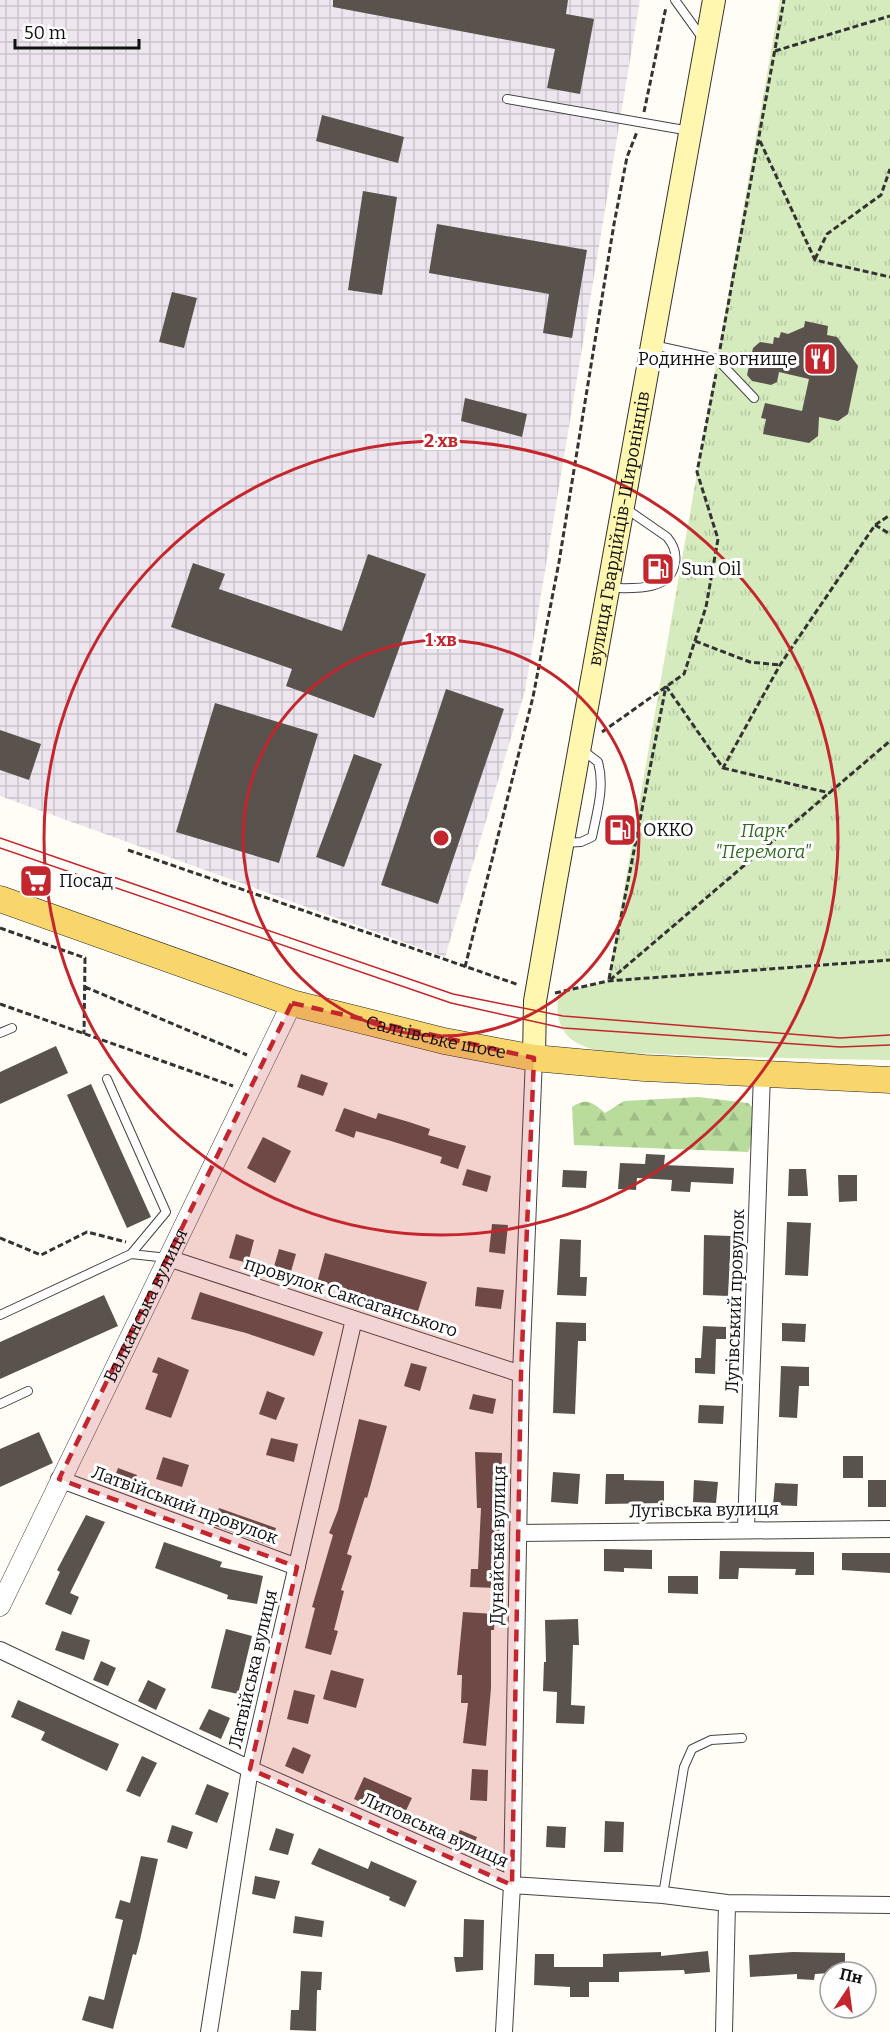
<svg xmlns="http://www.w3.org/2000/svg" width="890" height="2032" font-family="Bitter,serif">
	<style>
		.industrial { fill: url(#industrial-grid) }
		.grass { fill: #d5ebbd }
		.forest { fill: url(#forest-firs) }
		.park { fill: url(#park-tufts) }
		.building { fill: #5a524d }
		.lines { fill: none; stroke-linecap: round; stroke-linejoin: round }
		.service-casing { stroke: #444; stroke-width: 10 }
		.minor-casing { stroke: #444; stroke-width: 18 }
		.tertiary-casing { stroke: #444; stroke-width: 21 }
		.secondary-casing { stroke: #333; stroke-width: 24 }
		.primary-casing { stroke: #222; stroke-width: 27 }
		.path { stroke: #333; stroke-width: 3; stroke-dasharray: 6 3; stroke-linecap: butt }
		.service { stroke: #fff; stroke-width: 8 }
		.minor { stroke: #fff; stroke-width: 16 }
		.tertiary { stroke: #fff; stroke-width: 20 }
		.secondary { stroke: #fff6b0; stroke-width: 22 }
		.primary { stroke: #f9d66b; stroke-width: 26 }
		.tram { stroke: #c4262e; stroke-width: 1.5 }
		.marked { fill: #c4262e; fill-opacity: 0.2; stroke: #c4262e; stroke-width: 4.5; stroke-dasharray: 12 8; stroke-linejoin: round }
		.ring { fill: none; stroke: #c4262e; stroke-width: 3 }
		.labels { text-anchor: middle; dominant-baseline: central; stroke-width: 6; stroke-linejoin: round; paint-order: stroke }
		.poi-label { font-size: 18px; fill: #111; stroke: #fff; text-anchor: start }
		.street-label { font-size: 18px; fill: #111; stroke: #fff }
		.park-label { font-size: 18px; font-style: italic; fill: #2f6b1f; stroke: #fff }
		.centre { fill: #c4262e; stroke: #fff; stroke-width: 3 }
		.ring-label { font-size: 18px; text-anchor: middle; font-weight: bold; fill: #c4262e; stroke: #fff; stroke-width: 6; stroke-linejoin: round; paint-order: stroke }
	</style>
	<defs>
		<pattern id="industrial-grid" width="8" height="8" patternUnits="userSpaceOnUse" patternTransform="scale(1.5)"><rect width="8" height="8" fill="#eee6ef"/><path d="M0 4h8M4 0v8" fill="none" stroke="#cbc4cc"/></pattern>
		<pattern id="forest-firs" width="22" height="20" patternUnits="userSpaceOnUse" patternTransform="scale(1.5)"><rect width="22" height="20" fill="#b9dc9c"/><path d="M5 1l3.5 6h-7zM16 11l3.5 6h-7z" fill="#9ebc85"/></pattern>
		<pattern id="park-tufts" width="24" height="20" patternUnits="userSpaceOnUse" patternTransform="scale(1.5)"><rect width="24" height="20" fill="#d5ebbd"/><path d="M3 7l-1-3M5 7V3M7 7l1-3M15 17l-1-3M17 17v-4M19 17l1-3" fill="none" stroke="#b6c8a1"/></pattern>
	</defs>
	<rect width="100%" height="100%" fill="#fffdf5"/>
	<path class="industrial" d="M0,0H640L525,691L445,957L0,796Z"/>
	<path class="grass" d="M890,960V1060C813,1059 737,1057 660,1054C635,1053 602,1056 579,1044C558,1034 556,1014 558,993L608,981Z"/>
	<path class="forest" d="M698,1097L748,1103L753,1108L752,1143L748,1152L574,1145L572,1107C587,1097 593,1103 605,1113L624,1101Z"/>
	<path class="park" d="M780,0H890V960L608,981Z"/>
	<path class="building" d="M333,0H568L566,14L594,19L580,94L547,88L555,49L333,7Z
		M322,115L404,137L398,163L316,141Z
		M363,191L397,197L382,295L348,290Z
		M437,224L587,250L572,338L543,333L549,294L429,273Z
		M172,292L197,298L184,348L159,342Z
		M805,321L828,326L827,335L837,337L858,366L848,414L838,421L819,417L818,436L809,443L763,434L766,419L761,418L765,403L802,411L809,379L779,372L777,382L771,385L752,381L747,375L753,348L760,342L773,344L774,337L779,338L781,332L788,334L804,327Z
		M465,398L527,414L522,437L461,421Z
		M368,554L426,574L374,718L286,686L292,669L171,627L193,563L225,574L219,589L342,631Z
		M653,560L666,562L664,571L656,578L650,576Z
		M446,689L504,709L438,904L381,885Z
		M215,703L318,734L279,863L176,832Z
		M0,730L41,744L29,780L0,770Z
		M354,754L382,764L344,867L316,857Z
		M56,1046L68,1073L0,1104V1072Z
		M301,1074L328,1083L323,1096L297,1087Z
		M91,1084L151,1217L127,1228L67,1095Z
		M344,1108L376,1119L378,1113L409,1122L430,1129L428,1135L466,1146L458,1169L440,1163L442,1157L391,1141L356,1131L354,1138L335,1131Z
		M263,1137L291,1151L275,1183L247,1168Z
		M646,1154L665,1155L664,1165L734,1168L733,1184L691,1182L690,1192L671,1191L672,1180L637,1178L636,1190L618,1189L620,1163L645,1164Z
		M467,1169L491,1176L487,1192L462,1185Z
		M789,1169H806L808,1196H788Z
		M563,1170L587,1171L586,1188L562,1187Z
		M838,1175H857V1201L839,1202Z
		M787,1222L811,1223L808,1276L785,1275Z
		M492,1224L508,1225L505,1254L489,1252Z
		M236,1234L254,1240L248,1263L229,1258Z
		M704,1235L731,1236L728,1296L703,1295Z
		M560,1239L581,1240L580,1277H587L586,1296L557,1295Z
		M279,1249L296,1254L290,1275L273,1270Z
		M325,1253L427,1282L418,1311L317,1283Z
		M477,1287L504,1290L501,1309L475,1306Z
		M200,1292L323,1332L314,1356L246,1333L191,1319Z
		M104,1295L118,1326L0,1379V1342Z
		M556,1322L586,1323V1341H578L575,1414L553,1413Z
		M782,1323L806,1324L805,1342L782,1341Z
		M703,1326L726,1327V1339H716L715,1374L695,1373V1358H701Z
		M158,1357L189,1370L171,1418L145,1409L158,1374L152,1372Z
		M411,1363L427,1367L420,1391L404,1386Z
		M781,1366L809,1367V1386H799L797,1418L779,1417Z
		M267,1391L285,1398L276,1420L259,1414Z
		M473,1394L496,1399L493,1414L469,1409Z
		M699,1405L724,1406L723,1424L698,1423Z
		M359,1419L387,1426L367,1498L365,1497L347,1554L352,1556L341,1590L344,1591L334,1630L338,1631L331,1655L305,1648L315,1608L312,1607L333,1535L329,1533L338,1510Z
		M39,1432L53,1463L0,1487V1449Z
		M271,1438L298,1444L294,1462L266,1455Z
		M475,1452L502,1453L497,1588L470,1587L471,1569H478L481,1508H477Z
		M843,1456H863V1478H843Z
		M163,1457L189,1465L182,1487L156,1479Z
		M118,1468L137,1475L130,1494L111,1487Z
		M553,1472L580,1474L578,1504L551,1502Z
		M606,1474H624V1480L664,1481V1503L605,1504Z
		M694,1480L718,1482L716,1503L693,1502Z
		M868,1480H886V1507H868Z
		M775,1483L798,1484L797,1506L773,1505Z
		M219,1508L276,1528L270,1546L213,1525Z
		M86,1515L105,1522L70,1593L79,1597L71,1615L45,1604L60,1572L57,1570Z
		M164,1542L222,1562L220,1567L263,1576L257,1604L227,1599L228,1595L155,1568Z
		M604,1549L652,1550V1569L624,1568V1572L604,1571Z
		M720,1551L814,1552V1575H795L796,1569L739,1568L738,1579H719Z
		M842,1553H890V1573L842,1570Z
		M668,1576H698V1594L668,1593Z
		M463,1612L495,1614L494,1630H491V1688L486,1746L463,1743L468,1703H461L462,1675H457Z
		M578,1619L579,1645H573L571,1705L585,1706L584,1724L556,1723L557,1692L543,1691L544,1662H546L545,1620Z
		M226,1629L252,1636L238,1694L211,1688Z
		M62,1631L90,1640L84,1660L55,1650Z
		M101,1661L116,1668L108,1686L93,1680Z
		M331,1670L364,1679L356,1708L323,1699Z
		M148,1680L166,1689L156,1710L138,1701Z
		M294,1690L315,1695L308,1724L287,1719Z
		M18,1700L119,1744L107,1771L41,1740L45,1732L11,1717Z
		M209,1709L230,1718L221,1739L199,1729Z
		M293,1747L311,1755L303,1774L285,1766Z
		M142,1756L157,1763L140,1797L126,1791Z
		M472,1769L488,1770L487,1801L470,1800Z
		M364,1777L412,1798L401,1821L354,1799Z
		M207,1784L229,1793L217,1823L195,1814Z
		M605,1821L624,1822L623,1852H604Z
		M172,1825L193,1832L187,1849L167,1842Z
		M547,1826L566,1827L565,1848L546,1847Z
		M276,1828L294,1834L288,1855L269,1850Z
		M460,1830L477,1837L471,1852L453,1844Z
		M319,1848L368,1869L371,1861L417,1881L405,1907L389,1900L390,1897L311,1864Z
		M141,1856L158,1859L140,1940L136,1955L133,1954L113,2029L82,2020L89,1996L104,2000L123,1920L115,1918L120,1900L130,1903Z
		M255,1876L280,1881L275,1899L252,1894Z
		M295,1916L324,1921L322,1937L293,1933Z
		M464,1919L484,1920L483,1970L456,1972L454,1957H463Z
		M708,1951L710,1972L685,1974L684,1970L619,1972V1982H589V1997H570V1987L534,1985L535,1954H554V1967H603V1954L661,1952V1956Z
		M793,1952L845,1953V1972L815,1974L814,1980L797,1979V1974L750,1977L749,1955Z
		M301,1971L322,1972L321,1990H317L316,2031L290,2030L291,2010H299Z"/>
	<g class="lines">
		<g class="service-casing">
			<path id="service" d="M675,0L703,39
				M507,99L690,131
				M653,345L717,359L754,398
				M611,588C633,588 670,592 675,563C677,552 673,544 667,537L625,508
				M563,843L581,842L592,837C597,812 605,786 598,762L581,749
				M0,1033L12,1028
				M107,1079L166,1212L131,1254
				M0,1315L131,1254L168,1258
				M0,1404L28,1391
				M663,1895L684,1767L692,1749L711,1740L742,1738"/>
		</g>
		<g class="minor-casing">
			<path id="minor" d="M168,1258L521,1374
				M59,1479L297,1567
				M746,1528L762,1074
				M518,1533L890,1529
				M0,1650L250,1769L512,1885L663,1895L727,1903L890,1905
				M209,2032L250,1769L354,1319
				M504,2032L512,1885L521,1374L534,1058
				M724,2032L727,1903"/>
		</g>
		<g class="tertiary-casing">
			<g id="tertiary">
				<path id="s1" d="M0,1606L292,1003"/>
			</g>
		</g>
		<g class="secondary-casing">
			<g id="secondary">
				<path id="s2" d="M534,1058L535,1001L555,885L714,0"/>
			</g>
		</g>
		<g class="primary-casing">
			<g id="primary">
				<path id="s3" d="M0,899L292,1003L444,1041L534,1058L644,1068L890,1080"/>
			</g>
		</g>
		<path class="path" d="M775,51L890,16
			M644,112L666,7
			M760,141L815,260L890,277
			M815,259L827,234L881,195L890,169
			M720,349L784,0
			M875,525L890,534
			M695,641L750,662L780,665
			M666,686L723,768L780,665L875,525L890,515
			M602,732L684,674L706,607L718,539L697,472L716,374
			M723,768L830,793
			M128,850L519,985
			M0,928L85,958L84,1034
			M465,967L533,697L559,562L614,224L627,157L637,132
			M609,979L666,686
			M610,980L890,741
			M85,987L247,1055
			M555,993L608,981L890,960
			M0,1004L233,1086
			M0,1238L41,1255L87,1232L126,1242"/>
		<use href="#service" class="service"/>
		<use href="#minor" class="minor"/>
		<use href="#tertiary" class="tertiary"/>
		<use href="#secondary" class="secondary"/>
		<use href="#primary" class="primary"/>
		<path class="tram" d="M0,838L453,994L563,1016L840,1038L890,1035
			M0,848L451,1003L563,1028L840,1047L890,1045"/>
	</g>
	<path class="marked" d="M292,1003L534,1058L521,1374L512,1885L250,1769L297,1567L59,1479Z"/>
	<g class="ring">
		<circle cx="441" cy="838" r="198"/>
		<circle cx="441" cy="838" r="397"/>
	</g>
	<defs>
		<g id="restaurant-square" transform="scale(1.725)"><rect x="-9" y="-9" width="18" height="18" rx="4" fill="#c4262e" stroke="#fff"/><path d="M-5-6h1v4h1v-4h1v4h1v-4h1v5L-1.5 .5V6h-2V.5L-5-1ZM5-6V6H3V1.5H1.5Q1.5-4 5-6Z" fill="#fff"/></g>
		<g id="fuel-square" transform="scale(1.725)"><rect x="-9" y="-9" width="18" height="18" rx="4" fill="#c4262e" stroke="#fff"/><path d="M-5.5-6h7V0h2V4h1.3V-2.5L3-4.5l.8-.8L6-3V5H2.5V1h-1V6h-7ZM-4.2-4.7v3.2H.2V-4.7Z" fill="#fff"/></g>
		<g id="supermarket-square" transform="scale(1.725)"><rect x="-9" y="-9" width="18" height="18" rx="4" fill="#c4262e" stroke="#fff"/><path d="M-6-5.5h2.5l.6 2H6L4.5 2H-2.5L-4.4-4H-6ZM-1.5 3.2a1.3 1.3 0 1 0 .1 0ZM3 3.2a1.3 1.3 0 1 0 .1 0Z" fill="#fff"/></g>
	</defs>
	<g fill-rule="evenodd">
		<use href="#restaurant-square" x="820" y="359"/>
		<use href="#fuel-square" x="658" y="569"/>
		<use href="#fuel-square" x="620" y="830"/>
		<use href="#supermarket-square" x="36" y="881"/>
	</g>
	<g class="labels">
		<g class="poi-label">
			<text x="797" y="359" text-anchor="end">Родинне вогнище</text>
			<text x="681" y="569">Sun Oil</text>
			<text x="643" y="830">ОККО</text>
			<text x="59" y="881">Посад</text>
		</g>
		<g class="street-label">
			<text stroke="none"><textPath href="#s2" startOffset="537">вулиця Гвардійців-Широнінців</textPath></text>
			<text stroke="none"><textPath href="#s3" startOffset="458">Салтівське шосе</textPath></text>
			<text transform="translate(351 1297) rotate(18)">провулок Саксаганського</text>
			<text transform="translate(735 1301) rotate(-88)">Лугівський провулок</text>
			<text stroke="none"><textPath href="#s1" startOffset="334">Балканська вулиця</textPath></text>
			<text transform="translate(185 1505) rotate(20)">Латвійський провулок</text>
			<text transform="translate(704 1510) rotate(-1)">Лугівська вулиця</text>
			<text transform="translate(498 1545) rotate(-89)">Дунайська вулиця</text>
			<text transform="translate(253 1669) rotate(-77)">Латвійська вулиця</text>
			<text transform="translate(435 1830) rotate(24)">Литовська вулиця</text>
		</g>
		<g class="park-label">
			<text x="763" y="831">Парк<tspan x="763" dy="21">"Перемога"</tspan></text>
		</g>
	</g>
	<circle cx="441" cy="838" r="9" class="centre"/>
	<g class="ring-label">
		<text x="441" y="447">2 хв</text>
		<text x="441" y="646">1 хв</text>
	</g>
	<g transform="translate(848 1990) rotate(13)"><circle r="28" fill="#ffffff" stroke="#a0a0a0" stroke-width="1.5"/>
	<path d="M0-4.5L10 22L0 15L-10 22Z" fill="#c4262e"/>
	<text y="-9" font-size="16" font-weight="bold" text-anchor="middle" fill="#111111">Пн</text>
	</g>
	<path d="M15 39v9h124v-9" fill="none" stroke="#111111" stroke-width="3"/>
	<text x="24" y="39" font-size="18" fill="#111111" stroke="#ffffff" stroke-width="4.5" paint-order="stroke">50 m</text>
</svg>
